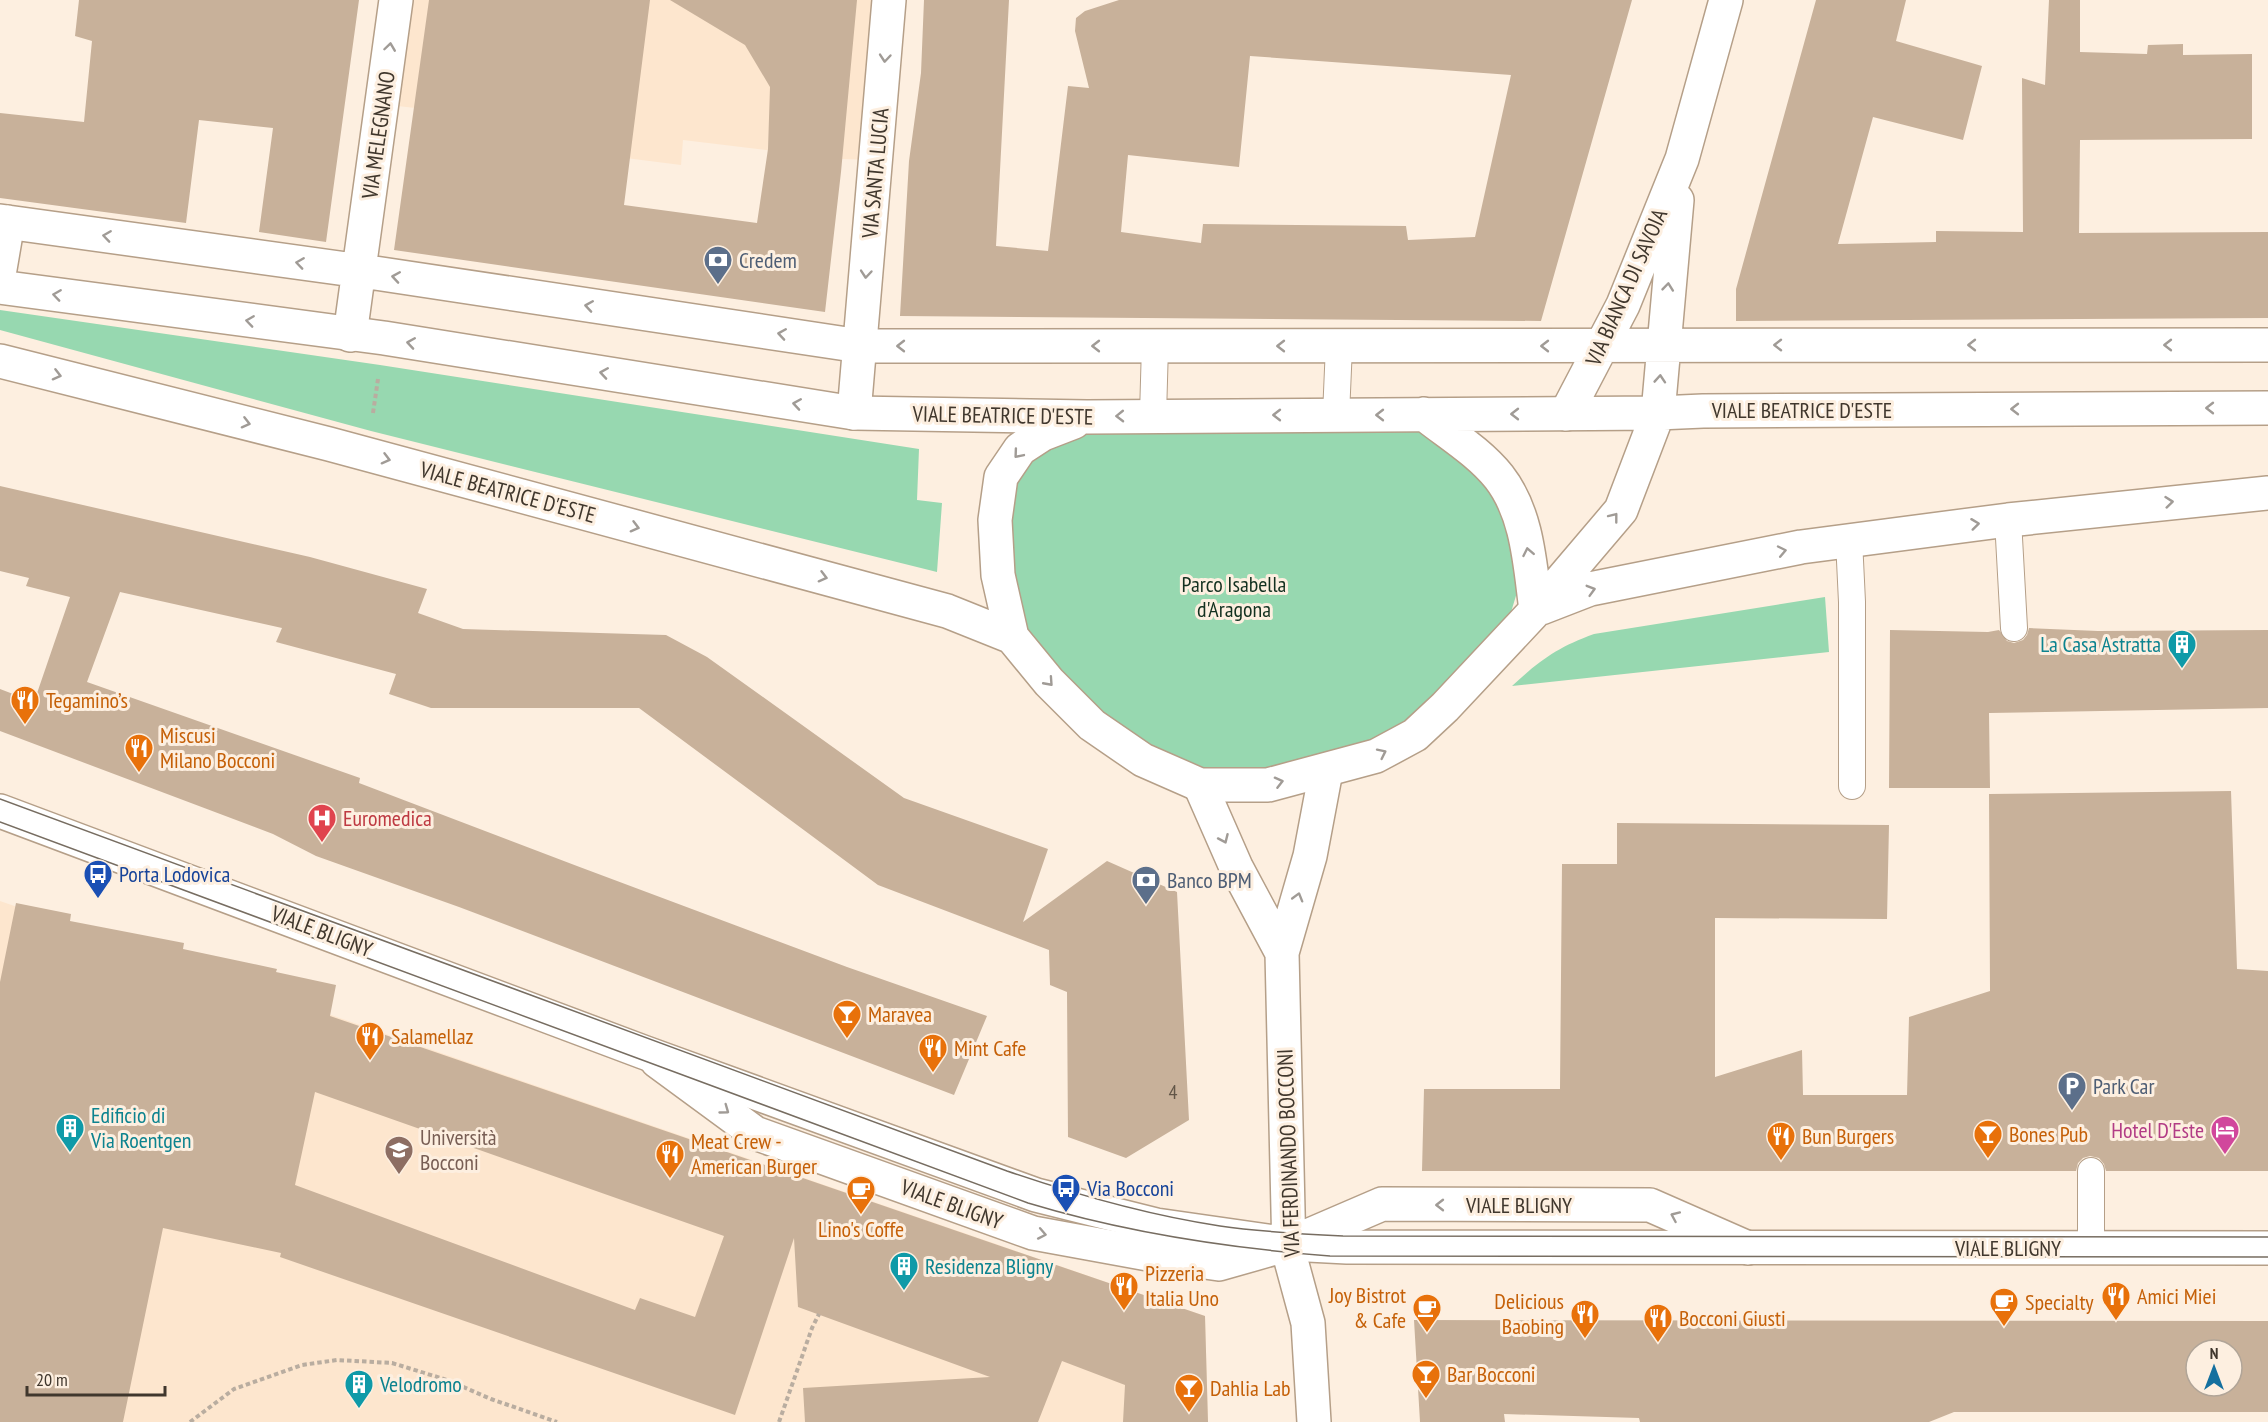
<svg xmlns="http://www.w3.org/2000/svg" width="2268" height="1422" font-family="'PT Sans Narrow',sans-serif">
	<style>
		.built { fill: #fde6ce }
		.green { fill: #97d8b0 }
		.building { fill: #c8b19a; fill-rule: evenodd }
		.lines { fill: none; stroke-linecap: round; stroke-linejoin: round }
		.lane-casing { stroke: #b59f88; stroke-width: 28 }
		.street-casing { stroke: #b59f88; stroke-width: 36 }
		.secondary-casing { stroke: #b59f88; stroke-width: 36 }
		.path { stroke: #b9ada0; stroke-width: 4; stroke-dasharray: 4.5 3; stroke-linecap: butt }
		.lane { stroke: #fff; stroke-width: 26 }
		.street { stroke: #fff; stroke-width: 33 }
		.secondary { stroke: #fff; stroke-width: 33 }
		.tram { stroke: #776d61; stroke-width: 1.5 }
		.oneway { stroke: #a09b96 }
		.labels { text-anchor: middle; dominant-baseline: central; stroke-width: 6; stroke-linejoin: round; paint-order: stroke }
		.number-label { font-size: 20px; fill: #625648 }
		.street-label { font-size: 22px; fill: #40372d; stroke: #fdefe0 }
		.service-label { font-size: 22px; fill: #4e5e75; stroke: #fdefe0; text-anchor: start }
		.park-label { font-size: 22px; fill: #133120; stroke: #fdefe0 }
		.culture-label { font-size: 22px; fill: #0d838f; stroke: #fdefe0; text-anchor: start }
		.food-label { font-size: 22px; fill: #c56008; stroke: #fdefe0; text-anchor: start }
		.health-label { font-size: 22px; fill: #be3a42; stroke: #fdefe0; text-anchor: start }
		.transit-label { font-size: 22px; fill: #164399; stroke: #fdefe0; text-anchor: start }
		.hotel-label { font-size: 22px; fill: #b23c85; stroke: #fdefe0; text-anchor: end }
		.education-label { font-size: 22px; fill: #785e54; stroke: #fdefe0; text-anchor: start }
	</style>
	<rect width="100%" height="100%" fill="#fdefe0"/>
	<path class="built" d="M404,0H886L874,160L842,159L683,140L681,165L610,156L415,108L389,105Z
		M0,901L1205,1316L1208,1422H0Z"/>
	<path class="green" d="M0,310L380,365L919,449L917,500L942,503L937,572L371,431L0,330Z
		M1096,419L1415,423L1455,443L1500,497L1522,576L1508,622L1391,738L1312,767L1203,771L1129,742L1030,649L1006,590L1016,464Z
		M1825,597L1829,652L1512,686C1540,660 1558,647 1594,634Z"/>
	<path class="building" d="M79,0H359L326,242L259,232L273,128L199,120L186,223L0,198V113L84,122L92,41L75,36Z
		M429,0H650L624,205L757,223L768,149L770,87L745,45L670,0H857L841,172L825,312L394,250Z
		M924,0H1009L996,246L1048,251L1068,86L1089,88L1075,31L1076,18L1085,11L1119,0H1632L1541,321L900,316L909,161L921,73ZM1250,56L1511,75L1475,237L1408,240L1406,226L1203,224L1201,243L1121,232L1128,155L1239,167Z
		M1816,0H1906L1896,41L1982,66L1963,140L1873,117L1838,244L1936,242V231L2023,232L2022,78L2045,85L2049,0H2080V52L2147,54L2148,45L2183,44V55L2252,54V139L2080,140L2079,233L2268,232V318L1736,321V289Z
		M0,486L310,557L427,589L418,613L463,629L666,635L707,657L904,798L1048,849L1023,922L1107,861L1177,892L1189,1120L1126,1158L1068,1137L1067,992L1050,985L1049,950L878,885L639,708H431L389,694L396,674L276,642L282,628L120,592L87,682L360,778L359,783L577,866L847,967L987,1016L954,1095L459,907L316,856L273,834L0,731V689L34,702L70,597L26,586L29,578L0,571Z
		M2029,628L2098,631L2268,630V708L1989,713L1990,788H1889L1890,630L1988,632L1999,630L2007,641L2014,643L2023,640L2027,635Z
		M2231,791L2237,969L2268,971V1171H2106L2104,1164L2099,1158L2090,1156L2083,1158L2078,1163L2076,1171H1422L1424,1089H1560L1562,864H1617V823L1889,825L1887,919L1715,918V1077L1802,1050L1803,1095H1907L1909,1017L1990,991L1989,794Z
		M16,903L71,914L70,921L184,943L183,949L277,969L276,972L336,985L330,1016L1205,1316L1208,1422H1123L1125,1385L1062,1361L1038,1422H805L803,1388L990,1377L798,1307L794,1238L735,1415L280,1257L281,1253L163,1228L123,1422H0V982ZM315,1092L724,1236L695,1317L640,1298L635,1310L295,1185Z
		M1414,1320L2268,1321V1412H1954L1929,1422H1640L1639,1418L1504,1414L1505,1422H1420ZM2196,1350H2232V1386H2196Z"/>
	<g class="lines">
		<g class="lane-casing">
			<path id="lane" d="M1153,415L1155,346
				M1336,415L1339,346
				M2008,520L2014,628
				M1849,540L1852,602V786
				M2091,1171V1248"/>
		</g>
		<g class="street-casing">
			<path id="street" d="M0,221L375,273L860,346L2268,345
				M0,269L8,222
				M350,335L396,0
				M854,413L889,0
				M1658,413L1677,200
				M1566,414L1623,305L1682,159L1726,0
				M1200,785L1236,867L1282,953
				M657,1061L755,1133L1033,1233L1148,1254L1219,1264L1289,1244L1382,1204L1650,1205L1748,1248
				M1314,1422L1308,1323L1289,1253L1282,953L1310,856L1326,771"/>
		</g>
		<g class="secondary-casing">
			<path id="secondary" d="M0,287L384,338L854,413L1087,417L1658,413L1703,411L2268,408
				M0,361L329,444L947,611L1012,637
				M1424,414C1449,434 1479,452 1499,477C1528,514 1530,566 1536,610
				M1074,422L1043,434L1020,449L1001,477L995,520L998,575L1012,637L1049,682L1092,725L1143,760L1200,785H1268L1376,756L1415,735L1445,707L1536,610L1621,510L1658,413
				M1541,608L1590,589L1801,547L2008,520L2268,493
				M0,811L643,1052L1036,1195L1156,1225L1289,1244L1347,1247L2268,1248"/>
		</g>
		<path class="path" d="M373,413L378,379
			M190,1422L234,1389L302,1365L337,1360L392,1363L447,1380L491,1399L557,1422
			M779,1422L812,1328L819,1314"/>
		<use href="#lane" class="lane"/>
		<use href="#street" class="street"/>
		<use href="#secondary" class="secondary"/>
		<path class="tram" d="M0,799L1007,1171C1077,1195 1147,1215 1220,1226C1261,1232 1302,1234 1343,1236L2268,1237
			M0,822L1028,1203C1127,1233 1227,1248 1330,1256L2268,1257"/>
	</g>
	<defs><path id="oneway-chevron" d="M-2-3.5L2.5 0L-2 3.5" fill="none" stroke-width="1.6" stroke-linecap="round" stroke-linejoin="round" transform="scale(1.5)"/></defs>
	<g class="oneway">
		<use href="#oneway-chevron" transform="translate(390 47) rotate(-82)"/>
		<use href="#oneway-chevron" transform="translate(885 58) rotate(95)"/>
		<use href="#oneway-chevron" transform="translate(107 236) rotate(-172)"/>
		<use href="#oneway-chevron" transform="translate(300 263) rotate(-172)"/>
		<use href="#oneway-chevron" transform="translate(866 274) rotate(95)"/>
		<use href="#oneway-chevron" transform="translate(396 277) rotate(-171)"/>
		<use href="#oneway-chevron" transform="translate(1668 287) rotate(-84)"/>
		<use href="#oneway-chevron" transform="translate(57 295) rotate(-172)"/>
		<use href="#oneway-chevron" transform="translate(589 306) rotate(-171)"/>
		<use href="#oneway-chevron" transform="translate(250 321) rotate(-172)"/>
		<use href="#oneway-chevron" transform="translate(782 334) rotate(-171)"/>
		<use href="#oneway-chevron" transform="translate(411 343) rotate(-171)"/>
		<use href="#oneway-chevron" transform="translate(1778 345) rotate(180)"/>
		<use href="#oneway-chevron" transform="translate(1972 345) rotate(180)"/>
		<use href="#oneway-chevron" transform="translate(2168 345) rotate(180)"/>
		<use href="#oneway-chevron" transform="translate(901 346) rotate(180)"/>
		<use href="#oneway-chevron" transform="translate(1096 346) rotate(180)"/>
		<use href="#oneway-chevron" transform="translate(1281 346) rotate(180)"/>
		<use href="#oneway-chevron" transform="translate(1545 346) rotate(180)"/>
		<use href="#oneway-chevron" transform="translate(604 373) rotate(-171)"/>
		<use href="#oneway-chevron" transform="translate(57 375) rotate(14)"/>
		<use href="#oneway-chevron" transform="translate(1660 379) rotate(-86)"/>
		<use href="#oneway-chevron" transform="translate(797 404) rotate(-171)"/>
		<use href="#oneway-chevron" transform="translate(2210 408) rotate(180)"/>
		<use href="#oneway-chevron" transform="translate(2015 409) rotate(180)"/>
		<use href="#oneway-chevron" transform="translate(1515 414) rotate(180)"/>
		<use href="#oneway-chevron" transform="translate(1277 415) rotate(180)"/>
		<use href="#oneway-chevron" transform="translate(1380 415) rotate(180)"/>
		<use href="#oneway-chevron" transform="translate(1120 416) rotate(179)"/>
		<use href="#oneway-chevron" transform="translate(246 423) rotate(14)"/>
		<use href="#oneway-chevron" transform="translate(1018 454) rotate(130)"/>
		<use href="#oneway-chevron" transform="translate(386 459) rotate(15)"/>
		<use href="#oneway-chevron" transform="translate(2169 502) rotate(-6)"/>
		<use href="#oneway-chevron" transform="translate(1614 517) rotate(-52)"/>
		<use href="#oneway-chevron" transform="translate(1975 524) rotate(-7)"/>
		<use href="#oneway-chevron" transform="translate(635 527) rotate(15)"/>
		<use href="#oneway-chevron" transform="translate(1782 551) rotate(-12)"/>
		<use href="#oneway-chevron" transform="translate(1528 552) rotate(-101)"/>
		<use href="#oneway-chevron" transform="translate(823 577) rotate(15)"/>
		<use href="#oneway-chevron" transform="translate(1591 590) rotate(-16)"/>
		<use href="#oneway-chevron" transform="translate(1049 682) rotate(48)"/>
		<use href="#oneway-chevron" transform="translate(1382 753) rotate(-26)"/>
		<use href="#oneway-chevron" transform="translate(1279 782) rotate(-14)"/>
		<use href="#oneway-chevron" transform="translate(1224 839) rotate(66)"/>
		<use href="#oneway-chevron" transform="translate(1298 897) rotate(-74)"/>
		<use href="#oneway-chevron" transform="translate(725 1110) rotate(36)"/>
		<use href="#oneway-chevron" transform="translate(1440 1205) rotate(-180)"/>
		<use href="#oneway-chevron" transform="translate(1675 1216) rotate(-156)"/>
		<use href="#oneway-chevron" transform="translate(1042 1234) rotate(11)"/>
	</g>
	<defs>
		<g id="bank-pin" transform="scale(1.5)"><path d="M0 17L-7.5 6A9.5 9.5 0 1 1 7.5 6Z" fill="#5c6f8a" stroke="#fdefe0"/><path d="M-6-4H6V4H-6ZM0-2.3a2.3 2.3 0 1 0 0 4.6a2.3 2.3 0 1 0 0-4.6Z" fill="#fff"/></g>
		<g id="building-pin" transform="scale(1.5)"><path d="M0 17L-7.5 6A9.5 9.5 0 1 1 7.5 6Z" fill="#0f9aa8" stroke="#fdefe0"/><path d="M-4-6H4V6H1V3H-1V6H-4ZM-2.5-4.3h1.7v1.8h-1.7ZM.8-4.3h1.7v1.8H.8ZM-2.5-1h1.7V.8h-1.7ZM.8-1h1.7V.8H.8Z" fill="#fff"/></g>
		<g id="restaurant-pin" transform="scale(1.5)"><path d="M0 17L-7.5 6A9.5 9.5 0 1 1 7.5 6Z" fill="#e8710a" stroke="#fdefe0"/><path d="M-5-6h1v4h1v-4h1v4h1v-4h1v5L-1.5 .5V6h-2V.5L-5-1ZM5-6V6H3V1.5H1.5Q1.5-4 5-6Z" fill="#fff"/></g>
		<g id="hospital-pin" transform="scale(1.5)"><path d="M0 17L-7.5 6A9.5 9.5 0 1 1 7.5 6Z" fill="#e0444e" stroke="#fdefe0"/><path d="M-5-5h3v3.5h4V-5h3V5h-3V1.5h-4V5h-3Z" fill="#fff"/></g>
		<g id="bus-pin" transform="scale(1.5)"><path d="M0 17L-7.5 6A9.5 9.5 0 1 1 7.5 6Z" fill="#1a4fb4" stroke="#fdefe0"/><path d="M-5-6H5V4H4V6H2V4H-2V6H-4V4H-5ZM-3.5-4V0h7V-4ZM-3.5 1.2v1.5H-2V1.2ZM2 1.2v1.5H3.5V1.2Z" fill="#fff"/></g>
		<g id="bar-pin" transform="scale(1.5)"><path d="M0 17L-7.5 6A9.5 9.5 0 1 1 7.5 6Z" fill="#e8710a" stroke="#fdefe0"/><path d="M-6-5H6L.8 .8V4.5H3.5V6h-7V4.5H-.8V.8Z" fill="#fff"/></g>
		<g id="parking-pin" transform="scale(1.5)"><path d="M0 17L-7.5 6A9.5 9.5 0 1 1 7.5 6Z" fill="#5c6f8a" stroke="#fdefe0"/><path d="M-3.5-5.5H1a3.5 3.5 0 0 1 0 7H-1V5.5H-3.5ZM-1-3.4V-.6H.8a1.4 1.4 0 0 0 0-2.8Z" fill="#fff"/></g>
		<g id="hotel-pin" transform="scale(1.5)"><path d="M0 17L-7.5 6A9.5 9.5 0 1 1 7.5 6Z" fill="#d1479c" stroke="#fdefe0"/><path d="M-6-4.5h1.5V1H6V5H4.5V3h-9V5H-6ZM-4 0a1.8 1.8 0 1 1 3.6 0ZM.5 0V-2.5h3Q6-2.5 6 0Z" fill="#fff"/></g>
		<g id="university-pin" transform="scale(1.5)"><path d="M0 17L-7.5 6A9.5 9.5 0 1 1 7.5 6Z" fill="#8d6e63" stroke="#fdefe0"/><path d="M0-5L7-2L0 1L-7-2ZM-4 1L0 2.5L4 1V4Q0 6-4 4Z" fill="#fff"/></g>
		<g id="cafe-pin" transform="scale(1.5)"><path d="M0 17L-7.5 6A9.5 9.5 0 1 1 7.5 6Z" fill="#e8710a" stroke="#fdefe0"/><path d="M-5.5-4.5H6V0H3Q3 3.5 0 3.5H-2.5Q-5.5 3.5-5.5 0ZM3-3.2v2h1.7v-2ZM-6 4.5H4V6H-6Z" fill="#fff"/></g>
	</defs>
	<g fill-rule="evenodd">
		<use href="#bank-pin" x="718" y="260"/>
		<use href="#building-pin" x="2182" y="644"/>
		<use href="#restaurant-pin" x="25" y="700"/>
		<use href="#restaurant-pin" x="139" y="748"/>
		<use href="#hospital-pin" x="322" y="818"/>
		<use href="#bus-pin" x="98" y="874"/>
		<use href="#bank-pin" x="1146" y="880"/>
		<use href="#bar-pin" x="847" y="1014"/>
		<use href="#restaurant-pin" x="370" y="1036"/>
		<use href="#restaurant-pin" x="933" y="1048"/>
		<use href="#parking-pin" x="2072" y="1086"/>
		<use href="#building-pin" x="70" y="1128"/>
		<use href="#hotel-pin" x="2225" y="1130"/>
		<use href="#bar-pin" x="1988" y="1134"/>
		<use href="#restaurant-pin" x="1781" y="1136"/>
		<use href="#university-pin" x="399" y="1150"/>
		<use href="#restaurant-pin" x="670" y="1154"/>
		<use href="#bus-pin" x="1066" y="1188"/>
		<use href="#cafe-pin" x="861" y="1190"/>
		<use href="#building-pin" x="904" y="1266"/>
		<use href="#restaurant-pin" x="1124" y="1286"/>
		<use href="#restaurant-pin" x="2116" y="1296"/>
		<use href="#cafe-pin" x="2004" y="1302"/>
		<use href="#cafe-pin" x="1427" y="1308"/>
		<use href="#restaurant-pin" x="1585" y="1314"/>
		<use href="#restaurant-pin" x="1658" y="1318"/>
		<use href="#bar-pin" x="1426" y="1374"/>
		<use href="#building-pin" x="359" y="1384"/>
		<use href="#bar-pin" x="1189" y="1388"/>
	</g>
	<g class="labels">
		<g class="number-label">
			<text x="1173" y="1092">4</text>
		</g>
		<g class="street-label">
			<text transform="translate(378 135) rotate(-82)">VIA MELEGNANO</text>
			<text transform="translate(875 173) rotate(-85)">VIA SANTA LUCIA</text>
			<text transform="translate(1626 287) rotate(-66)">VIA BIANCA DI SAVOIA</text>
			<text x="1802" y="410">VIALE BEATRICE D'ESTE</text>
			<text transform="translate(1003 415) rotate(1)">VIALE BEATRICE D'ESTE</text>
			<text transform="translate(508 492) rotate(15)">VIALE BEATRICE D'ESTE</text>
			<text transform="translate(322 931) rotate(21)">VIALE BLIGNY</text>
			<text transform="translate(1288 1153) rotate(-92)">VIA FERDINANDO BOCCONI</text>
			<text transform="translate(952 1204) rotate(20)">VIALE BLIGNY</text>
			<text x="1519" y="1205">VIALE BLIGNY</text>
			<text x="2008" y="1248">VIALE BLIGNY</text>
		</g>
		<g class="service-label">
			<text x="739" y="260">Credem</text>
			<text x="1167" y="880">Banco BPM</text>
			<text x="2093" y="1086">Park Car</text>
		</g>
		<g class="park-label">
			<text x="1234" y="584">Parco Isabella<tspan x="1234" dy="25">d'Aragona</tspan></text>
		</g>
		<g class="culture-label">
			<text x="2161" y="644" text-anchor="end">La Casa Astratta</text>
			<text x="91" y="1115">Edificio di<tspan x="91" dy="25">Via Roentgen</tspan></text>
			<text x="925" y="1266">Residenza Bligny</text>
			<text x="380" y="1384">Velodromo</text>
		</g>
		<g class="food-label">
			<text x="46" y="700">Tegamino’s</text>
			<text x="160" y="735">Miscusi<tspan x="160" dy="25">Milano Bocconi</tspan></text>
			<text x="868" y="1014">Maravea</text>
			<text x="391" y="1036">Salamellaz</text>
			<text x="954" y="1048">Mint Cafe</text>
			<text x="2009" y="1134">Bones Pub</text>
			<text x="1802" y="1136">Bun Burgers</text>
			<text x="691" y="1141">Meat Crew -<tspan x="691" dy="25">American Burger</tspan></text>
			<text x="861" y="1229" text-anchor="middle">Lino's Coffe</text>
			<text x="1145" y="1273">Pizzeria<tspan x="1145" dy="25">Italia Uno</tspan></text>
			<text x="1406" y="1295" text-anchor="end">Joy Bistrot<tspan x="1406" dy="25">&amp; Cafe</tspan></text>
			<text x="2137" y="1296">Amici Miei</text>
			<text x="1564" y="1301" text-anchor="end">Delicious<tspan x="1564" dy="25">Baobing</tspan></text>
			<text x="2025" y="1302">Specialty</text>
			<text x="1679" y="1318">Bocconi Giusti</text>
			<text x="1447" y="1374">Bar Bocconi</text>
			<text x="1210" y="1388">Dahlia Lab</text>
		</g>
		<g class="health-label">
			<text x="343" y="818">Euromedica</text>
		</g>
		<g class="transit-label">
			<text x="119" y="874">Porta Lodovica</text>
			<text x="1087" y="1188">Via Bocconi</text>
		</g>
		<g class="hotel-label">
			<text x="2204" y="1130">Hotel D'Este</text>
		</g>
		<g class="education-label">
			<text x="420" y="1137">Università<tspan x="420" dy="25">Bocconi</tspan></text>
		</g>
	</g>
	<g transform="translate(2214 1368)"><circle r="28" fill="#fdefe0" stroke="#b1a598" stroke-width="1.5"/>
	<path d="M0-4.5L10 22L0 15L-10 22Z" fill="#15709f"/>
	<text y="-9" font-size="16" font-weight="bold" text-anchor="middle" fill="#40372d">N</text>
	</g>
	<path d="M27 1386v9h138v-9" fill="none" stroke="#40372d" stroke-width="3"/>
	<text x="36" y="1386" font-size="18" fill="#40372d" stroke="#fdefe0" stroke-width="4.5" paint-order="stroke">20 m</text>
</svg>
